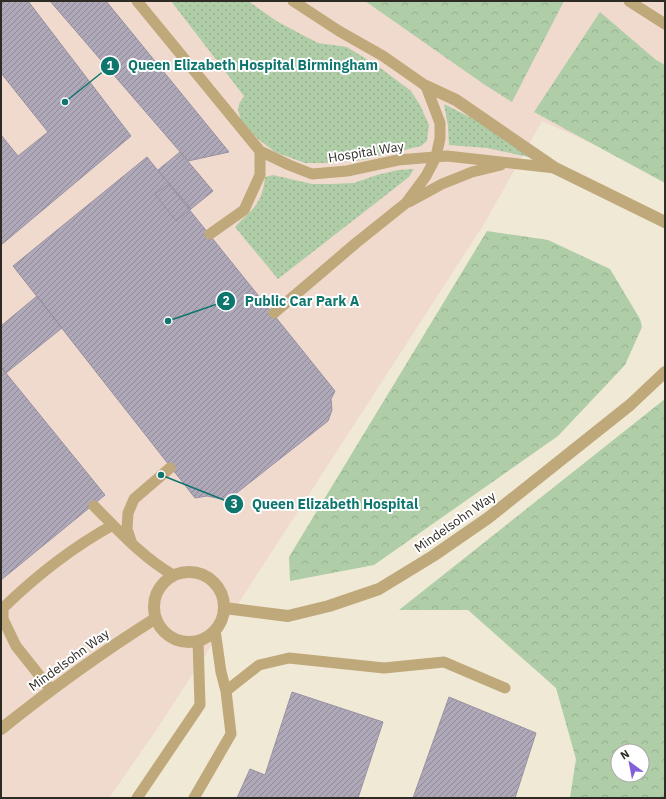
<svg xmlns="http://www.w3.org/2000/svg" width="666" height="799" font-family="'IBM Plex Sans',sans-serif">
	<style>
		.medical { fill: #f0dace }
		.grass { fill: url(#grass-dots) }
		.forest { fill: url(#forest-crowns); fill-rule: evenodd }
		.building { fill: url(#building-hatch); stroke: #9891a2 }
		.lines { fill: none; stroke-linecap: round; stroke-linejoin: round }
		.service { stroke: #bfa879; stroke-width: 11 }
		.minor { stroke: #bfa879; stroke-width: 12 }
		.labels { text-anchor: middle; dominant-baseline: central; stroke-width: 4; stroke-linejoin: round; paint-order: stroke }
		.street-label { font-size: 13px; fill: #2d2b24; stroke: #fff }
		.leader { fill: none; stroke: #0f766e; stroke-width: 1.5 }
		.callout-dot { fill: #0f766e; stroke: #fff; stroke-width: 1.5 }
		.mark-label { font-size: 12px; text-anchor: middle; font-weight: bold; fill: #fff }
		.callout-label { font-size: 14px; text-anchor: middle; font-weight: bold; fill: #0f766e; stroke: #fff; stroke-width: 4; stroke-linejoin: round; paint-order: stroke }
	</style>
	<defs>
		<pattern id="grass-dots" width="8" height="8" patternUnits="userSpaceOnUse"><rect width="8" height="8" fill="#afcda7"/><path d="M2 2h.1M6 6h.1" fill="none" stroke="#97b090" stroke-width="1.8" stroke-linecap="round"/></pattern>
		<pattern id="forest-crowns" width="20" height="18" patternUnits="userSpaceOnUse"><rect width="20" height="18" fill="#afcda7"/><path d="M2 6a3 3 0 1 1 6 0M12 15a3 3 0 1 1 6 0" fill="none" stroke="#97b090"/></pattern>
		<pattern id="building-hatch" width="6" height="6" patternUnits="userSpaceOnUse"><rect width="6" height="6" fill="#afa8b9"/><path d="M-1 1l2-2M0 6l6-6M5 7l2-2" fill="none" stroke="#8f8996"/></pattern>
	</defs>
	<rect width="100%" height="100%" fill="#efe9d6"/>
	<path class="medical" d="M1,1H665V177L542,121L484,224L159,726L109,798H1Z"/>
	<path class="grass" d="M171,1H248L278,22L318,43L347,47L379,67L411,91L420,105L429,125L427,141L421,146L362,160L326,163H305L275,152L258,139L241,120L238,110L239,104L244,96Z
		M444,104L491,128L533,158L487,148L449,145L448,126Z
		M414,169L409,177L278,279L235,227C253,208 262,205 265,177L273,175L312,184H330L354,183L377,175L398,170Z"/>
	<path class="forest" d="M365,1H564L512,102L485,85Z
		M600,12L656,60L665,65V183L534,112Z
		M487,231L548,240L610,269L640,319L642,327L625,365L558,436L374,565L290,581L289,557Z
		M665,399V798H570L576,759L556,688L468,610H399ZM618,751H642V775H618Z"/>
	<path class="building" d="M1,1H28L131,136L1,245V135L18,156L48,132L1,73Z
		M50,1H106L229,152L188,161Z
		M180,152L213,191L191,209L158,170Z
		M147,157L335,391L331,399L332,410L328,421L234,495L221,499L207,496L195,498L13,266Z
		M169,184L191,209L176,221L155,194Z
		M37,296L62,328L6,373L1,367V326Z
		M1,367L105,495L1,580Z
		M292,692L383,722L358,798H237L250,769L265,775Z
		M449,697L536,733L515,798H413Z"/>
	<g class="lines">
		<path class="service" d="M137,1L260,151L289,165L312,174L347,171L398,160L447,156L555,168
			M629,1L665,24
			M409,202L442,184L472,172L501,165
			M210,234L244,210L260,175V151
			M274,313L356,243L406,203L426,176L436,157L440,138V123L426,86L383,56L339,31L293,1
			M94,506C119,531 142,557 173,575
			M131,541L127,529L128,513L134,499L170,468
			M51,690L16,646L3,619V608C37,575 71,548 113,525
			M226,691L259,665L289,658L384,668L444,662L505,688
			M137,798L200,705L198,641
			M194,798L231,734L226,691L221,672L215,630"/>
		<path class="minor" d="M426,86L456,100L555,168L665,222
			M154 607a35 35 0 1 1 70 0a35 35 0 1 1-70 0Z
			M225,608L288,616L329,606L379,589L433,556L488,518L630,405L665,372
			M1,729C51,689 102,652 156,618"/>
	</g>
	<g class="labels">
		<g class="street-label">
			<text transform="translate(366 152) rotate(-9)">Hospital Way</text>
			<text transform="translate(455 522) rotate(-35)">Mindelsohn Way</text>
			<text transform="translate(69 660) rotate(-36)">Mindelsohn Way</text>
		</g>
	</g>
	<path class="leader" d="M65 102L110 66M168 321L226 301M161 475L234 504"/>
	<g class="callout-dot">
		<circle cx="65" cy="102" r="4"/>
		<circle cx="168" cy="321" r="4"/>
		<circle cx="161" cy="475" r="4"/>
		<circle cx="110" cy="66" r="10"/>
		<circle cx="226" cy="301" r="10"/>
		<circle cx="234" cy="504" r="10"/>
	</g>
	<g class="mark-label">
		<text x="110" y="70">1</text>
		<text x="226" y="305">2</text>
		<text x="234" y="508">3</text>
	</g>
	<g class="callout-label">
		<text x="253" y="70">Queen Elizabeth Hospital Birmingham</text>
		<text x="302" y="306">Public Car Park A</text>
		<text x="335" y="509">Queen Elizabeth Hospital</text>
	</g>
	<rect width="666" height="799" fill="none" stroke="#2d2b24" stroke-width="4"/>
	<g transform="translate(630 763) rotate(328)"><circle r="19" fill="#ffffff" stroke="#abaaa7"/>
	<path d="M0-3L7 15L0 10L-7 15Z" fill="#835fda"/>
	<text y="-6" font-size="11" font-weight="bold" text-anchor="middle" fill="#2d2b24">N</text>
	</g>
</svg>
